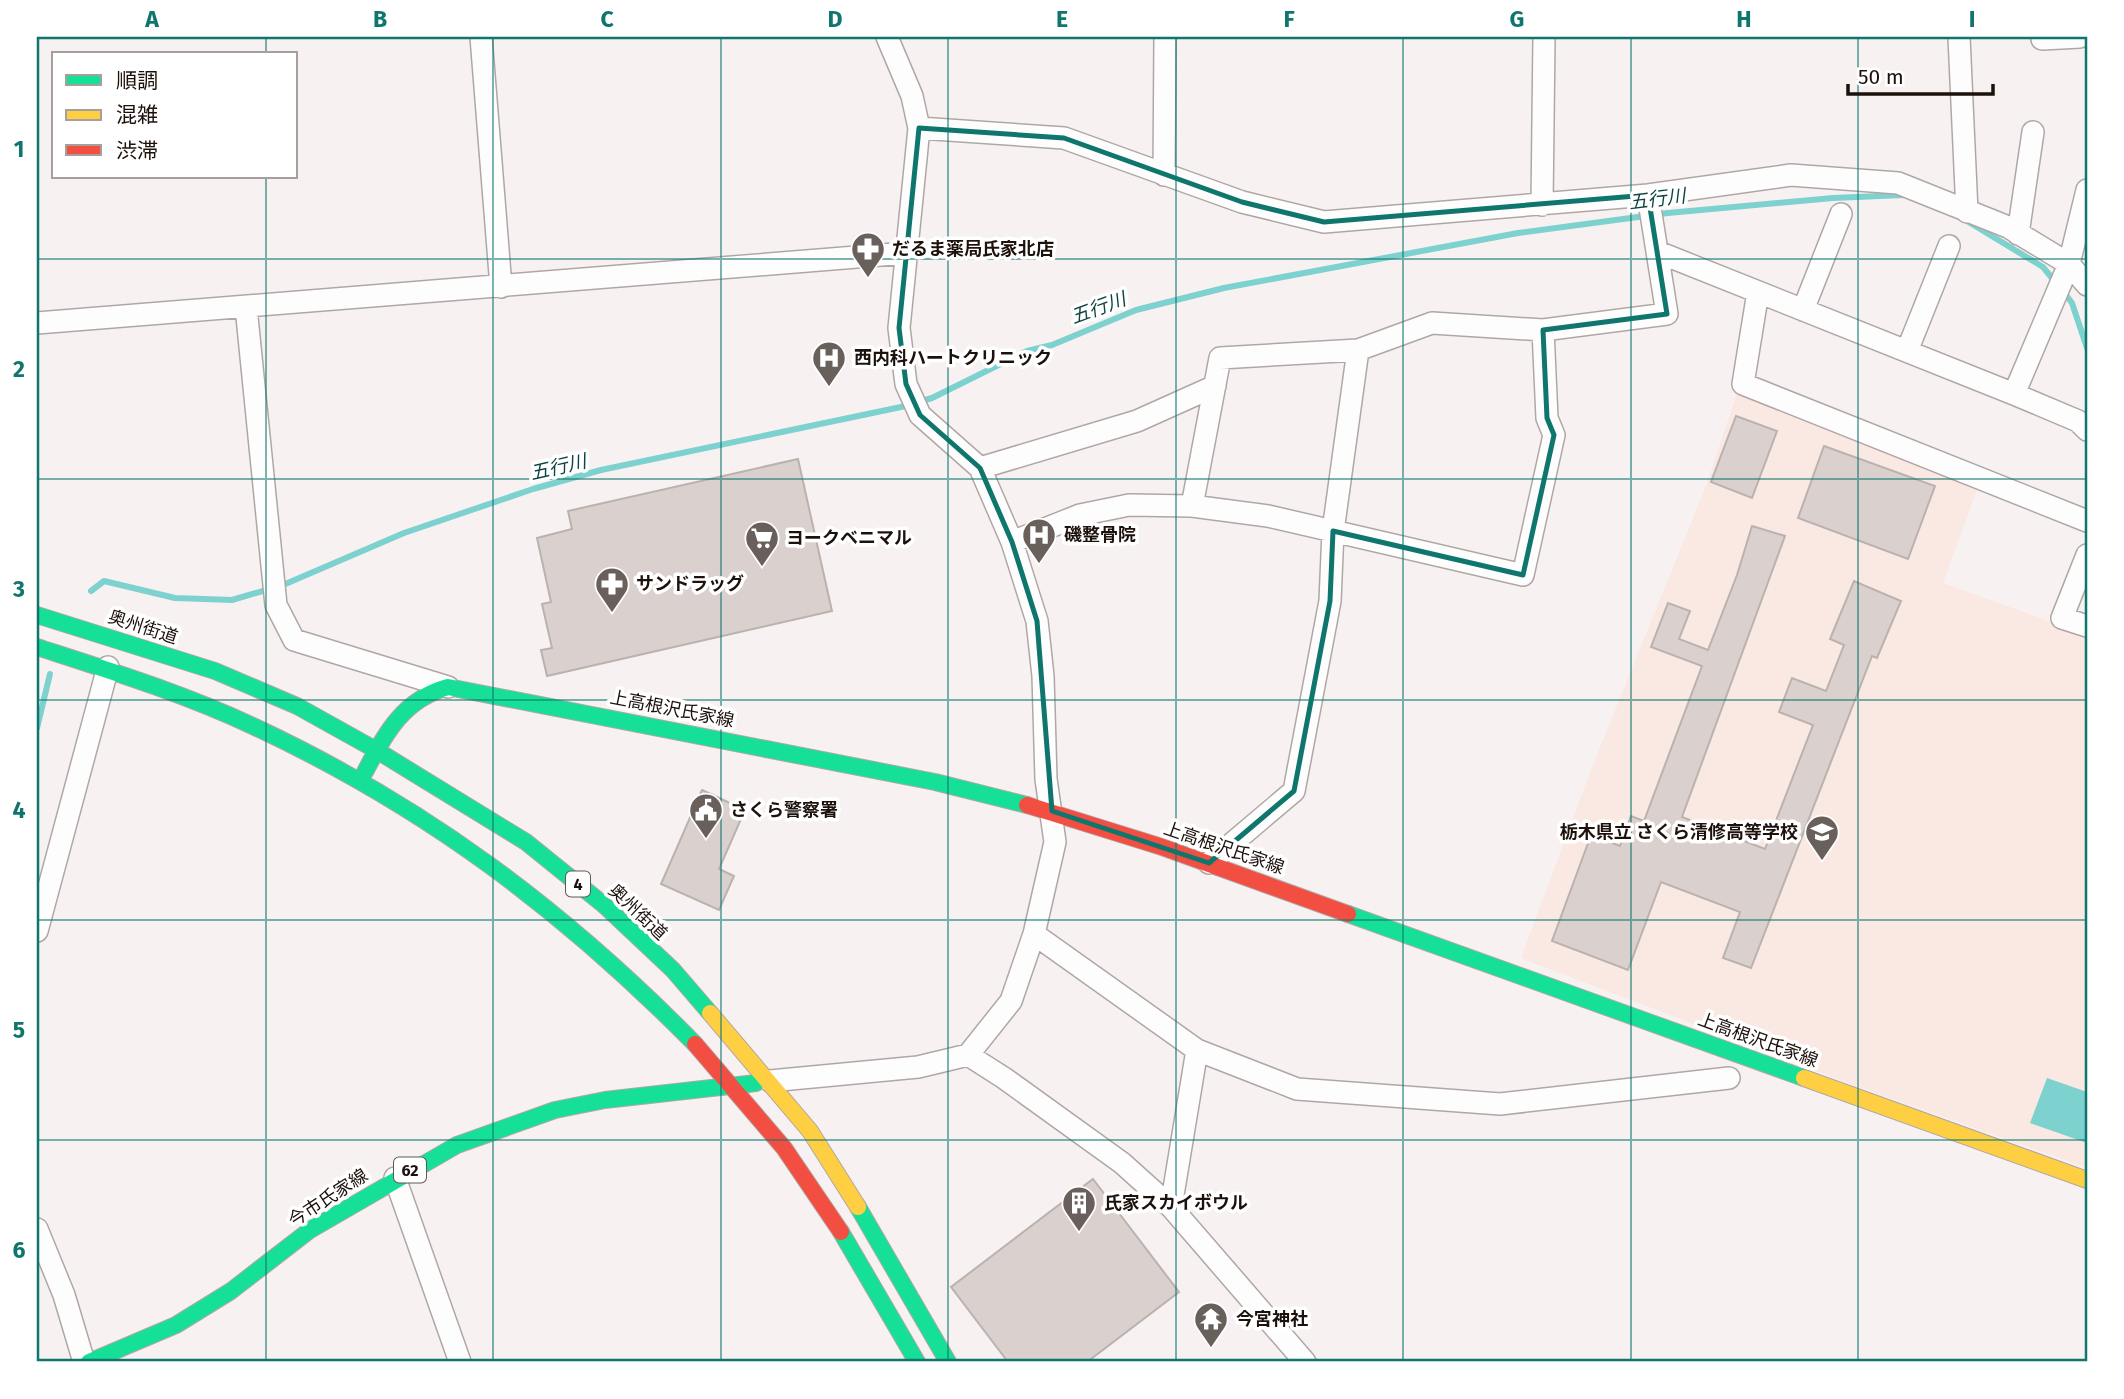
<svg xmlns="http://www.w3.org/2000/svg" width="2124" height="1399" font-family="'Fira Sans','Noto Sans JP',sans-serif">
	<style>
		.built { fill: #fae8e2 }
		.water { fill: #7dd1ce }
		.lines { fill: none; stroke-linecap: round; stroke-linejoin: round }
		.stream { stroke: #7dd1ce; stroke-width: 6 }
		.building { fill: #dad1ce; stroke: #bab2af; stroke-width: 2 }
		.street-casing { stroke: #b0a7a5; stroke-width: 24 }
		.fast-casing { stroke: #b0a7a5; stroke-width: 18 }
		.slow-casing { stroke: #b0a7a5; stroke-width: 18 }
		.jam-casing { stroke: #b0a7a5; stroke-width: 18 }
		.street { stroke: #fefdfd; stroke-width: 21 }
		.fast { stroke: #16e098; stroke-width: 16 }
		.slow { stroke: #ffcf43; stroke-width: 16 }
		.jam { stroke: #f24e42; stroke-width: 16 }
		.marked { fill: none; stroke: #0f766e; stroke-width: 5; stroke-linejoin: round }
		.grid { fill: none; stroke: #0f766e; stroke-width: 2; stroke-opacity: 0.55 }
		.labels { text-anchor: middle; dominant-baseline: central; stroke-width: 7; stroke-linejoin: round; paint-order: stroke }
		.shield { fill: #fff; stroke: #615855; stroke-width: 2 }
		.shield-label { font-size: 16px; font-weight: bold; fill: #1d110c }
		.poi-label { font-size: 18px; font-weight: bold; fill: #1d110c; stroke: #fff; text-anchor: start }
		.street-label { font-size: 18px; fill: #1d110c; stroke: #fff }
		.water-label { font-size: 19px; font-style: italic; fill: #0d4442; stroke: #fff }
		.neatline { fill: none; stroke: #0f766e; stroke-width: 2.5 }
		.grid-label { font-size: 23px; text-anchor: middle; font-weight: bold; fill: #0f766e }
	</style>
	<rect width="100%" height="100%" fill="#f7f2f1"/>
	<path class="built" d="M1738,390L1978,487L1943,583L2087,635V1168L1845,1082L1521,958L1592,767L1706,486Z"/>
	<path class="water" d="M2047,1078L2087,1092V1143L2030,1123Z"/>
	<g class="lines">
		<path class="stream" d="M1962,218L2043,267L2056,283
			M2063,291L2072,303L2087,348
			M91,591L104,581L175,598L232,600L283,585L404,533L533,489L601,470L901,407L932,398L1027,351L1052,345L1136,310L1224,288L1518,233L1668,213L1833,198L1904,195
			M37,728L50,674"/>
	</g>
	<path class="building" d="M1736,416L1777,431L1752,498L1711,482Z
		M1824,446L1935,486L1908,559L1798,518Z
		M798,459L832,611L547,676L541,650L552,648L542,604L551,602L537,538L572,529L568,511Z
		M1752,526L1785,536L1682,817L1765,849L1813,725L1779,712L1792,678L1826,691L1844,645L1830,639L1854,581L1901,601L1877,658L1872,656L1751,968L1723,958L1740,912L1661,882L1628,970L1552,941L1591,835L1620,846L1631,816L1644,821L1702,666L1651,647L1668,603L1690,611L1679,639L1708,650L1737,575Z
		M702,790L745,810L719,869L734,876L719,910L661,884Z
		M1093,1179L1179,1292L1087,1362H1008L951,1287Z"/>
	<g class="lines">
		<g class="street-casing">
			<path id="street" d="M481,37L501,287
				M1959,37L1967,212
				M2042,39L2080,37
				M919,128L1064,138L1242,202L1324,222L1648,195L1791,175L1898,183L2008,227L2069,264L2087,285
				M1164,175L1165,37
				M1542,205L1544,37
				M2018,234L2033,132
				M1658,252L2014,394L2078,421L2087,430
				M1758,292L1743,384L2087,521
				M246,307L276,605L294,640L448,687
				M1803,310L1841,214
				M37,323L906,253
				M1907,351L1949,246
				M2014,394L2069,264L2087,190
				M980,468L1137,421L1215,386
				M1192,506L1220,358L1358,350
				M1012,542L1080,515L1129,505L1192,506L1268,516L1523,575L1554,435L1547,418L1543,330L1667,314L1648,195
				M2087,555L2062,618L2087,626
				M1209,863L1294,791L1330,601L1333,531L1358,350L1432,323L1543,330
				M37,931L108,667
				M1034,934L1197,1050L1297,1089L1500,1104L1729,1078
				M968,1055L1004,1078L1122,1163L1171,1207L1305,1362
				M770,1081L918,1067L968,1055L1011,1001L1034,934L1055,842L1046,779L1043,676L1037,621L1012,542L980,468L920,415L906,384L899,328L919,128L912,96L887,37
				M395,1178L460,1362
				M1171,1207L1197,1050
				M37,1229L64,1295L84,1362"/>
		</g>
		<g class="fast-casing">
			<path id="fast" d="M37,615L215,671L297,706L376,750L526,842L604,905L673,970L710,1013
				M37,647C111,671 185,694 255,727C426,807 563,910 695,1044
				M365,772C385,733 404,699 448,687L935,782L1027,805
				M1348,914L1804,1078
				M858,1207L948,1362
				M841,1232L917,1362
				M89,1362L176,1325L231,1291L310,1230L457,1145L555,1110L605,1100L756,1083"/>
		</g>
		<g class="slow-casing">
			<path id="slow" d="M710,1013L810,1131L858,1207
				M1804,1078L2087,1180"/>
		</g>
		<g class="jam-casing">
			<path id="jam" d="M1027,805L1162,847L1348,914
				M695,1044L784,1148L841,1232"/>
		</g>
		<use href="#street" class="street"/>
		<use href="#fast" class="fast"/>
		<use href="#slow" class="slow"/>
		<use href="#jam" class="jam"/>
	</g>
	<path class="marked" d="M919,128L1064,138L1242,202L1324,222L1648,195L1667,314L1543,330L1547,418L1554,435L1523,575L1333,531L1330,601L1294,791L1209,863L1052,811L1037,621L1012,542L980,468L920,415L906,384L899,328Z"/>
	<path class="grid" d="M266,37V54M493,37V1362M721,37V1362M948,37V1362M1176,37V1362M1403,37V1362M1631,37V1362M1858,37V1362M266,177V1362M37,259H2087M37,479H2087M37,700H2087M37,920H2087M37,1140H2087"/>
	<defs>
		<g id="pharmacy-pin" transform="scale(1.75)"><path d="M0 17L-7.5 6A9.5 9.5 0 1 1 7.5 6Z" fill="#69605c" stroke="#fff"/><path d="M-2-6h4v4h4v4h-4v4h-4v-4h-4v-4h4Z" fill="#fff"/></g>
		<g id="hospital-pin" transform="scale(1.75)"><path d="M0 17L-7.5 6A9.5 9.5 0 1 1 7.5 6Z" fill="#69605c" stroke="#fff"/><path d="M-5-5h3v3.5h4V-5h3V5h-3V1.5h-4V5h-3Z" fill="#fff"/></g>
		<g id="supermarket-pin" transform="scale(1.75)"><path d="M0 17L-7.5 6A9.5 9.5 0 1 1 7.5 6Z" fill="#69605c" stroke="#fff"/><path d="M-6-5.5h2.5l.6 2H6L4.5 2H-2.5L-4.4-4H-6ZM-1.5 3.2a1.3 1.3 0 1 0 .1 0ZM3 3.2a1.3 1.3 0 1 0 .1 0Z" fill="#fff"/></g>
		<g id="civic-pin" transform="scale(1.75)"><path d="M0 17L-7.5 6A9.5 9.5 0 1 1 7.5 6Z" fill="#69605c" stroke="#fff"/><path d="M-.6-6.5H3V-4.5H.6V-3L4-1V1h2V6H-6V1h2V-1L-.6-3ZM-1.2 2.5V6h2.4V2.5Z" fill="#fff"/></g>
		<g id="school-pin" transform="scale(1.75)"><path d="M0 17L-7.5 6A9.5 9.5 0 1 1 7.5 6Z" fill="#69605c" stroke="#fff"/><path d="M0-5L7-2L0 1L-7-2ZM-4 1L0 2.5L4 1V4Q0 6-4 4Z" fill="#fff"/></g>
		<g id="building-pin" transform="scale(1.75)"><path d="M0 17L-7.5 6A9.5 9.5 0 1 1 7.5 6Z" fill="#69605c" stroke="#fff"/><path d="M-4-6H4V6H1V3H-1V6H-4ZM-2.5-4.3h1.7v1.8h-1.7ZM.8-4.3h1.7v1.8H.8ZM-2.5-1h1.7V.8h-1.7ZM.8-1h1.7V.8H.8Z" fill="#fff"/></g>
		<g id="temple-pin" transform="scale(1.75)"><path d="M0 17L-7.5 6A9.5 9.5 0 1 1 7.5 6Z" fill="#69605c" stroke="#fff"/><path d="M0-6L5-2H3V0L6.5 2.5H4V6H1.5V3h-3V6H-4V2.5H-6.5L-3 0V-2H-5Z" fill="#fff"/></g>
	</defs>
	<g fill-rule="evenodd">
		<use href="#pharmacy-pin" x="868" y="249"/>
		<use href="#hospital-pin" x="829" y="358"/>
		<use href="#hospital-pin" x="1039" y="535"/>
		<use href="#supermarket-pin" x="762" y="538"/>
		<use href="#pharmacy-pin" x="612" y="584"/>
		<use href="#civic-pin" x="706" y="810"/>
		<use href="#school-pin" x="1822" y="832"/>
		<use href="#building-pin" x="1079" y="1203"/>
		<use href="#temple-pin" x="1211" y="1319"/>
	</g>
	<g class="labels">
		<g class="shield">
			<rect x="566" y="871.5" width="24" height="25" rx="5"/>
			<rect x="394" y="1157.5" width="32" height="25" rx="5"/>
		</g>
		<g class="shield-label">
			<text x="578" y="884">4</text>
			<text x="410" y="1170">62</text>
		</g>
		<g class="poi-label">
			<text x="892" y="249">だるま薬局氏家北店</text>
			<text x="854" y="358">西内科ハートクリニック</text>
			<text x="1064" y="535">磯整骨院</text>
			<text x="786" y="538">ヨークベニマル</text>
			<text x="636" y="584">サンドラッグ</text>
			<text x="730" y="810">さくら警察署</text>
			<text x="1798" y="832" text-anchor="end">栃木県立 さくら清修高等学校</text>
			<text x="1104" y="1203">氏家スカイボウル</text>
			<text x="1236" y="1319">今宮神社</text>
		</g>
		<g class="street-label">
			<text transform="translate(143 627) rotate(18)">奥州街道</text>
			<text transform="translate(672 709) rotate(11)">上高根沢氏家線</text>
			<text transform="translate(1224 848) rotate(19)">上高根沢氏家線</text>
			<text transform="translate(638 912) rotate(43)">奥州街道</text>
			<text transform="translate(1758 1040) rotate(20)">上高根沢氏家線</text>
			<text transform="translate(328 1198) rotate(-33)">今市氏家線</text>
		</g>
		<g class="water-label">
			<text transform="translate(1657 199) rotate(-7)">五行川</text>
			<text transform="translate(1098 308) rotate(-20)">五行川</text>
			<text transform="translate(558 467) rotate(-13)">五行川</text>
		</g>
	</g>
	<rect width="2124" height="1399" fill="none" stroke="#ffffff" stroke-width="77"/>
	<rect x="52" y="52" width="245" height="126" fill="#ffffff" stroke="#a5a09e" stroke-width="2"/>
	<rect x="66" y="75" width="35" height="10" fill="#16e098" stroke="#a5a09e" stroke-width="2"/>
	<text x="116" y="88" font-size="21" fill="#1d110c">順調</text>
	<rect x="66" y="110" width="35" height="10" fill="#ffcf43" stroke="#a5a09e" stroke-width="2"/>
	<text x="116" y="122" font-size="21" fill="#1d110c">混雑</text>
	<rect x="66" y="145" width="35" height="10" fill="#f24e42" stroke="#a5a09e" stroke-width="2"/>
	<text x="116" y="158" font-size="21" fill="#1d110c">渋滞</text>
	<path d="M1848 84v10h145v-10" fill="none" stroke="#1d110c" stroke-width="3.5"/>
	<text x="1858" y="84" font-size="21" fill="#1d110c" stroke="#ffffff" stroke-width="5" paint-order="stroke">50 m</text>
	<rect x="38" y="38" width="2048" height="1322" class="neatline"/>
	<g class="grid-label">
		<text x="152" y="27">A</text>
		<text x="380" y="27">B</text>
		<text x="607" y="27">C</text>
		<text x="835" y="27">D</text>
		<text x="1062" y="27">E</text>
		<text x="1289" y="27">F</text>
		<text x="1517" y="27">G</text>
		<text x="1744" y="27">H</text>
		<text x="1972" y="27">I</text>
		<text x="19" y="157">1</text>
		<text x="19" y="377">2</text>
		<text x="19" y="597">3</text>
		<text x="19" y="818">4</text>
		<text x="19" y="1038">5</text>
		<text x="19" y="1258">6</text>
	</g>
</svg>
